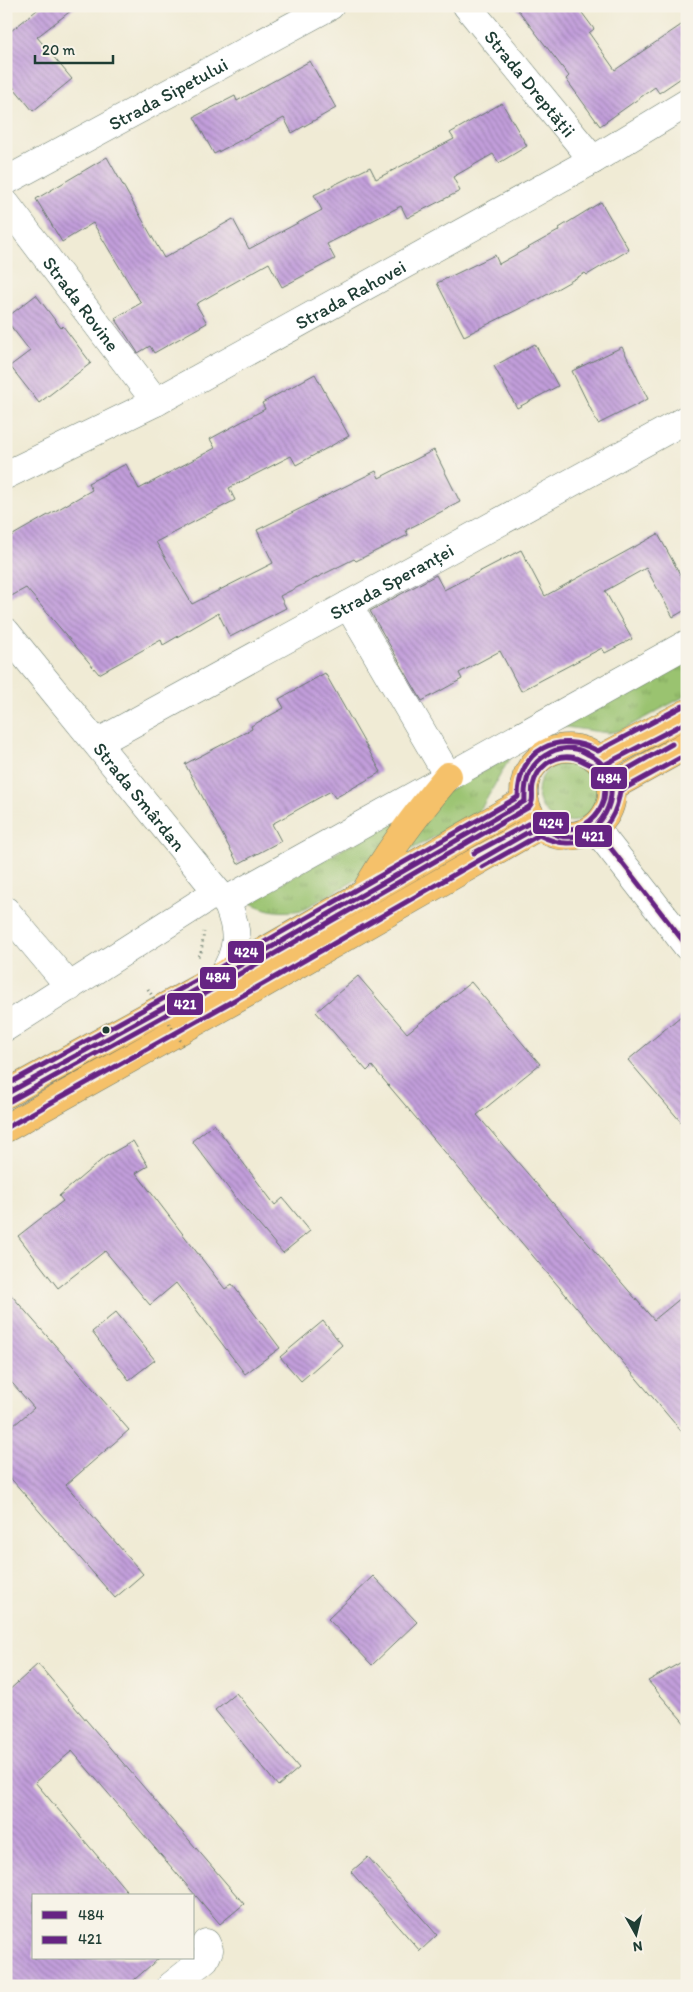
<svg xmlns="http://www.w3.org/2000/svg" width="693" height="1992" font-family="Itim,sans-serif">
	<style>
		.grass { fill: url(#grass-tufts); stroke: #5c8052 }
		.building { fill: url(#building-back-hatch) }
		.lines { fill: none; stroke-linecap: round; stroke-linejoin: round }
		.minor-casing { stroke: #687a6c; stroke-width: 29 }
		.major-casing { stroke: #687a6c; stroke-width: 29 }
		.path { stroke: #687a6c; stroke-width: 3; stroke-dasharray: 1 4; stroke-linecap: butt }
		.minor { stroke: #fff; stroke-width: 28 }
		.major { stroke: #f5c16b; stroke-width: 28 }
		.path-bridge { stroke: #687a6c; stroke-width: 3; stroke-dasharray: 1 4; stroke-linecap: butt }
		.bus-1-casing { stroke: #f7f3e8; stroke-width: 9 }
		.bus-2-casing { stroke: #f7f3e8; stroke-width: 9 }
		.bus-3-casing { stroke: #f7f3e8; stroke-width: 9 }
		.bus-1 { stroke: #662483; stroke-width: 5 }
		.bus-2 { stroke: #662483; stroke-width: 5 }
		.bus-3 { stroke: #662483; stroke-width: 5 }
		.bus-dot { fill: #1f3d34; stroke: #f7f3e8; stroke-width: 2 }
		.labels { text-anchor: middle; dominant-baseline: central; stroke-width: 4.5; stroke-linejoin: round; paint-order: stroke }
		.street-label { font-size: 19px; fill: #1f3d34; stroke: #f7f3e8 }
		.line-badge { stroke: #f7f3e8; stroke-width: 2 }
		.badge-label { font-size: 14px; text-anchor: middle; font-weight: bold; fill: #fff }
	</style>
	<defs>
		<pattern id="grass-tufts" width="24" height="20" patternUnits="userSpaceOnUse" patternTransform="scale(1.25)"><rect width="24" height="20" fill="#9ac36f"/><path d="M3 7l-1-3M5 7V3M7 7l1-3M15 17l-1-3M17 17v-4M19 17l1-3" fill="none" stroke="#7da05c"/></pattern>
		<pattern id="building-back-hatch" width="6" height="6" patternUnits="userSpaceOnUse" patternTransform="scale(1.25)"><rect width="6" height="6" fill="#c29edb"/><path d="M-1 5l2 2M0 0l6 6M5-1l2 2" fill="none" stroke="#9d82b2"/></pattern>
	</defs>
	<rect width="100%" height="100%" fill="#f7f3e8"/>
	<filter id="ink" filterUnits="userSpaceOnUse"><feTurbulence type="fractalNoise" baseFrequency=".02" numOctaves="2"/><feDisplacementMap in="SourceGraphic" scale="10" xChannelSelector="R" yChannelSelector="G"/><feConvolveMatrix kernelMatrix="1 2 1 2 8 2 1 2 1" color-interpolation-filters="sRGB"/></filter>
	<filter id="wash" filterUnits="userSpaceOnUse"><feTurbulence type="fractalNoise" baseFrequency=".0096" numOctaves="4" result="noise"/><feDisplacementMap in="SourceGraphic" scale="20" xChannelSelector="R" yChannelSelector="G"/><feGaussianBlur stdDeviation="1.12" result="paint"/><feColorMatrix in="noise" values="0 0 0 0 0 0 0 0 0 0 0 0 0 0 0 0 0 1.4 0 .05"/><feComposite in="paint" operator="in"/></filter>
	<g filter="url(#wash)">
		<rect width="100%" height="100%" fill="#f0ebd5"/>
		<path class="grass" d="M687,654V695L622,730L608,733L558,726Z
			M511,756L482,807L474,815L302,910C283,913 268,912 251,903V900Z
			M538 792a30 30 0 1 1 60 0a30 30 0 1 1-60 0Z"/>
		<g id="blocks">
			<path class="building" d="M42,6H77L37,37L72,79L33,111L6,78V35Z
				M515,6H577L594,29L589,33L615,70L687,21V74L659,93L655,87L600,126L566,79L569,76Z
				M310,61L336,108L292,133L284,118L214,154L194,117L235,96L237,101Z
				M502,103L527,146L499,163L493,154L453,177L460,191L407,218L401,206L327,244L335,259L282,287L269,263L196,304L207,323L154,353L150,346L138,353L115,318L141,303L93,223L62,242L36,199L107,157L164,258L233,219L249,249L322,210L314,195L370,167L376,179L454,139L450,133Z
				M601,202L629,250L587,275L585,273L541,298L464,336L437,283L495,255L499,264L560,230L559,228Z
				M36,295L61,328L63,326L91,363L39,403L10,366L30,351L6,320V318Z
				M535,344L558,386L517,408L494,366Z
				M622,347L648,399L598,424L572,371Z
				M315,374L349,436L296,465L291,456L229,488L235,500L156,542L192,604L273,563L257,530L376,471L379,478L434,450L460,502L406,530L408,535L356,561L354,559L280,596L286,608L230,637L218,613L163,645L161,640L99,674L26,588L6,599V539L92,490L88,483L126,464L139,489L215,448L210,439L265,409L262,403Z
				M658,534L687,587V609L673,617L646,568L605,591L632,639L605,653L602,648L521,691L500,651L459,673L462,679L422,701L370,611L436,575L444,590L521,550L545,596Z
				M325,673L381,772L335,798L331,791L272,824L281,841L238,864L185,764L252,729L251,726L284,708L279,699Z
				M358,976L407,1033L471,982L540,1064L477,1115L654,1320L687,1293V1438L372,1066L367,1071L316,1012Z
				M687,1011V1129L628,1060Z
				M214,1124L275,1205L283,1198L310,1231L283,1253L235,1197L192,1141Z
				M133,1141L148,1166L136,1173L225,1289L232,1284L280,1348L245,1374L176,1283L150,1305L105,1251L58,1288L18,1236L63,1201L59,1196L105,1157Z
				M6,1289L129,1430L66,1485L143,1574L115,1598L6,1473V1432L34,1408L6,1376Z
				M116,1312L155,1360L129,1380L92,1332Z
				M323,1321L342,1345L301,1381L280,1357Z
				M373,1576L417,1622L372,1665L328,1619Z
				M687,1659V1726L648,1681Z
				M38,1664L244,1904L220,1924L72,1751L35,1782L131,1896H34V1958H159L127,1986H6V1693Z
				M236,1693L299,1768L278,1786L215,1710Z
				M368,1857L437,1935L420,1951L351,1872Z"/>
		</g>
	</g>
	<g filter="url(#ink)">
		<use href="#blocks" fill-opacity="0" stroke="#687a6c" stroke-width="1"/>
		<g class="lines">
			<g class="minor-casing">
				<g id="minor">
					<path id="s1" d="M467,6L593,160"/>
					<path id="s2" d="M6,181L330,6"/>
					<path id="s3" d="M6,204L156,402"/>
					<path id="s4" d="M6,475L156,402L593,160L687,103"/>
					<path d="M348,605L448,776"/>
					<path id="s5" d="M6,632L228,905C239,933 239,949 223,975"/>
					<path id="s6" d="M97,743L687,419"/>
					<path d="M595,828L687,946"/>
					<path d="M225,901L687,644"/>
					<path d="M6,911L70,987"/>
					<path d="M6,1027L217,892"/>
					<path d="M171,1986L205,1959L209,1950L206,1943"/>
				</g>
			</g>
			<g class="major-casing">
				<path id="major" d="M524 792a44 44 0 1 1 88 0a44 44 0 1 1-88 0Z
					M598,760L687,713
					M613,786L687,745
					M364,894C388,851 416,814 448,776
					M6,1094L223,975L525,801
					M6,1128L263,984L539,826"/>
			</g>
			<path class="path" d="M198,956L201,953L204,932"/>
			<use href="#minor" class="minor"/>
			<use href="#major" class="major"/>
			<path class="path-bridge" d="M148,989L185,1048"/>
			<g class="bus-1-casing">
				<path id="bus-1" d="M595,828L687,946
					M6,1094L223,975L525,801C524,782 529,765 546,755C557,747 574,746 586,753C591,756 598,759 602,764C626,793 600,844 560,836C553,834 546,829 539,826L263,984L6,1128"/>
			</g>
			<g class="bus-2-casing">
				<path id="bus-2" d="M482,867L539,835C579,856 614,834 620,791L680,758
					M10,1101L227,981L529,807C535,801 531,793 533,785C537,768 552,755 571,757C581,758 590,767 600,767L687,722"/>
			</g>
			<g class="bus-3-casing">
				<path id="bus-3" d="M474,853L537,819C548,819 556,828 567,829C585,829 599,816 604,799C605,793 604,786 608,780L672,744
					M6,1085L219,968L518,797C518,749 558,730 598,751L683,706"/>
			</g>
			<use href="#bus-1" class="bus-1"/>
			<use href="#bus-2" class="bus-2"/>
			<use href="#bus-3" class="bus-3"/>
		</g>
	</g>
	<circle class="bus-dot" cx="106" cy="1030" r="4.5"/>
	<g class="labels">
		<g class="street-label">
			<text stroke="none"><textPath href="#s1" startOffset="100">Strada Dreptății</textPath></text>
			<text stroke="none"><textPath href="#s2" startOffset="184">Strada Sipetului</textPath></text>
			<text stroke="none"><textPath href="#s4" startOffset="389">Strada Rahovei</textPath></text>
			<text stroke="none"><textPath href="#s3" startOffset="125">Strada Rovine</textPath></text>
			<text stroke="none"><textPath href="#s6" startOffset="336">Strada Speranței</textPath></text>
			<text stroke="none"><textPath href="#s5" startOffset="212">Strada Smârdan</textPath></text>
		</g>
	</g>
	<g class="line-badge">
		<rect x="590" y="766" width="38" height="24" rx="5" fill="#662483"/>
		<rect x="532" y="811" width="38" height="24" rx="5" fill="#662483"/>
		<rect x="574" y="824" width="39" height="24" rx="5" fill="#662483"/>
		<rect x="227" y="940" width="38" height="24" rx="5" fill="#662483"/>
		<rect x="199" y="966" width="38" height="24" rx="5" fill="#662483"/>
		<rect x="166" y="992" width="38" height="24" rx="5" fill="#662483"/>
	</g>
	<g class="badge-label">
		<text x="609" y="783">484</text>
		<text x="551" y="828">424</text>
		<text x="593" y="841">421</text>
		<text x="246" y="957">424</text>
		<text x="218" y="982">484</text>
		<text x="185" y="1009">421</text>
	</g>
	<rect width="693" height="1992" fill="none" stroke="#f7f3e8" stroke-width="25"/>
	<rect x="32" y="1894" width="162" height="65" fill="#f7f3e8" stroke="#a1aaa0"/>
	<rect x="42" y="1911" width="25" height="8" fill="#662483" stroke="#a1aaa0"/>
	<text x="78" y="1920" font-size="15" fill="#1f3d34">484</text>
	<rect x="42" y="1936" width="25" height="8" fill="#662483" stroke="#a1aaa0"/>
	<text x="78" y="1944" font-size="15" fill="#1f3d34">421</text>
	<g transform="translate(636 1934) rotate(172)" stroke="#f7f3e8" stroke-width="4" paint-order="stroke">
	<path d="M0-4L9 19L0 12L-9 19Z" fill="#1f3d34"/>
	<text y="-8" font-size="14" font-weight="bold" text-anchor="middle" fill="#1f3d34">N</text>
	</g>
	<path d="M35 55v8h78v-8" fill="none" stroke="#1f3d34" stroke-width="2.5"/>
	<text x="42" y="55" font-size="15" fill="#1f3d34" stroke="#f7f3e8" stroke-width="4" paint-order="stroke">20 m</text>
</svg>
